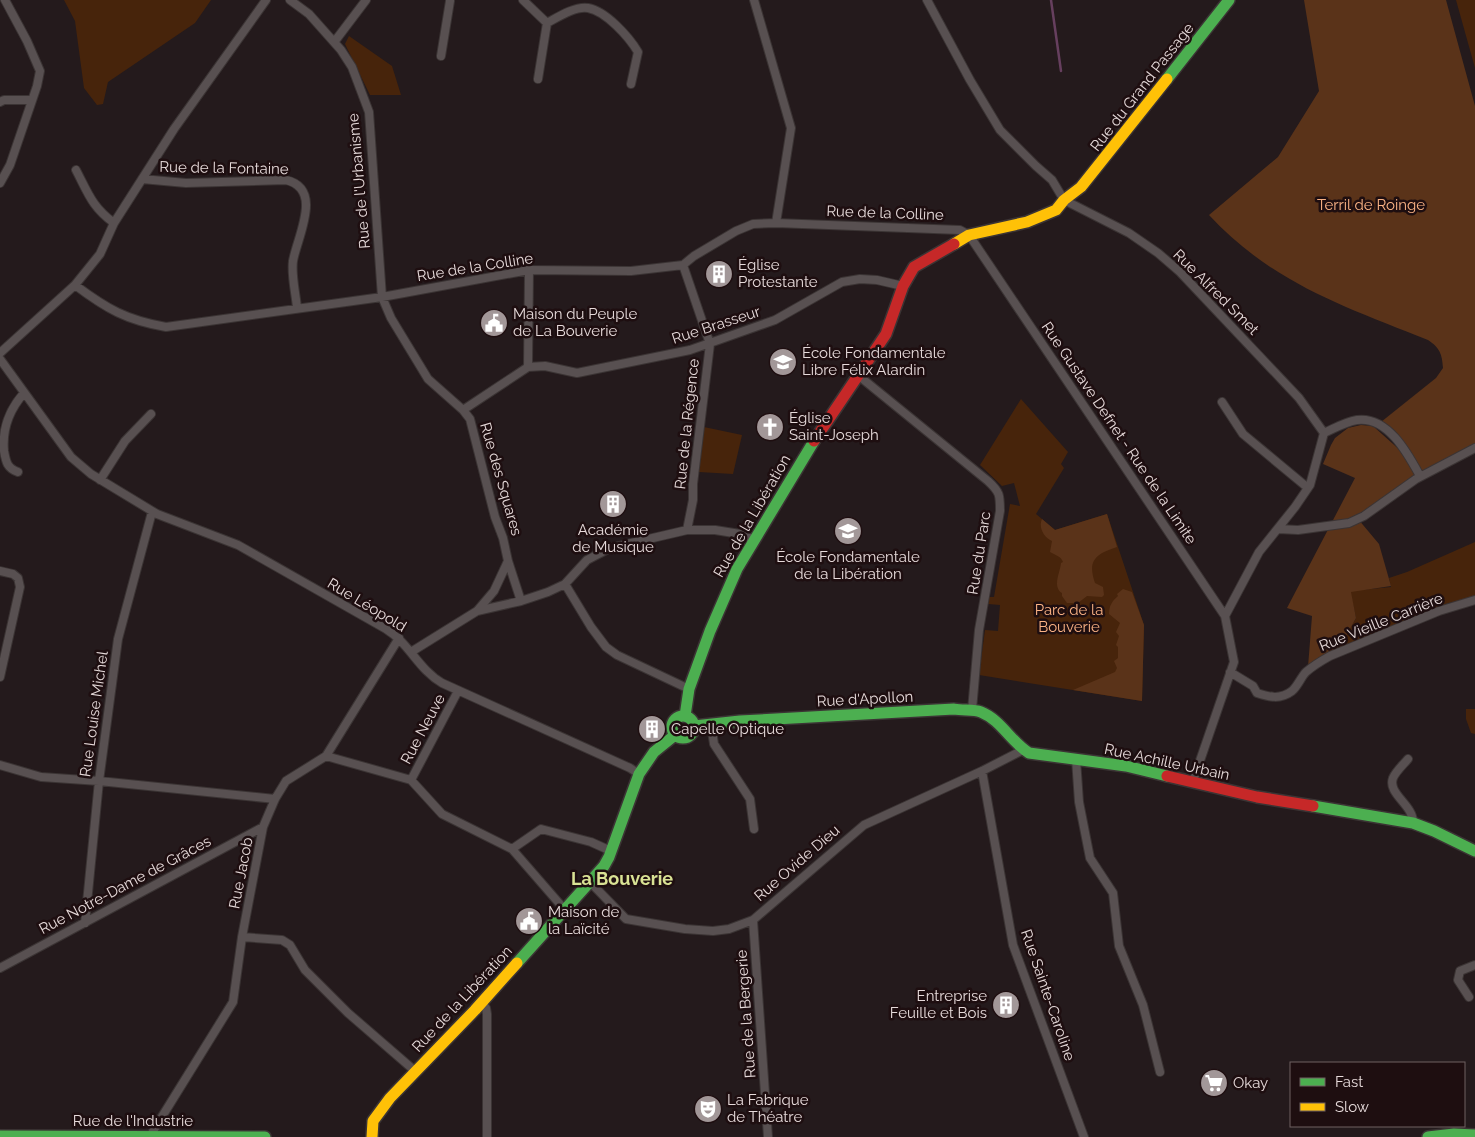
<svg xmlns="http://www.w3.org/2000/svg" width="1475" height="1137" font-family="Raleway,sans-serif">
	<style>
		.green { fill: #47240b }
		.forest { fill: #5a3319 }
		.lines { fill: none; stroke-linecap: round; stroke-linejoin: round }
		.stream { stroke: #663f5e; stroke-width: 2.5 }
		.street-casing { stroke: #3b3434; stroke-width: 10 }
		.fast-casing { stroke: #3b3434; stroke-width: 14 }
		.slow-casing { stroke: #3b3434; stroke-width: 14 }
		.jam-casing { stroke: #3b3434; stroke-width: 14 }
		.street { stroke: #585051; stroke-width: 8 }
		.fast { stroke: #4caf50; stroke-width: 11 }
		.slow { stroke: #ffc107; stroke-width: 11 }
		.jam { stroke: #c62828; stroke-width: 11 }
		.labels { text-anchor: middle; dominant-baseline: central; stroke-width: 5; stroke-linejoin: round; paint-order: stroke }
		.street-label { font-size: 15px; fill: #e6dada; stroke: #1e0e10 }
		.park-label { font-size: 15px; fill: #fbb385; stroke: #1e0e10 }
		.poi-label { font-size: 15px; fill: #e6dada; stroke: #1e0e10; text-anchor: start }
		.quarter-label { font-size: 18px; font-weight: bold; fill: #d9e294; stroke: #1e0e10 }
	</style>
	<rect width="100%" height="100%" fill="#241a1c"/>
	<path class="green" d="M64,0H211L195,23L108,82L103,104L97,105L84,88L75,21Z
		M1456,0H1475V68Z
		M349,36L392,66L401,95H370L345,44Z
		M1021,399L1068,452L1061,464L1064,468L1036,514L1055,530L1107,514L1144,625L1142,701L979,675L985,630L998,631L1000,605L988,604L989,597H994L1010,504L1020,506L1014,483L1002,486L980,465Z
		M704,427L742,435L733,474L699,472Z
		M1475,542V597L1449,603L1339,649L1356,618L1350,591L1391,587L1389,578L1407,572Z
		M1466,709H1475V734L1471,733L1466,719Z"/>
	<path class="forest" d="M1304,0H1446L1475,106V447L1358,519L1379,544L1391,586L1351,592L1356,618L1339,649L1308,667L1312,616L1287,608L1355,478L1323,464L1331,445L1335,438L1348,428L1361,425L1373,426L1412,461L1394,438L1376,426L1436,378L1443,368C1442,354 1440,348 1428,340C1345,307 1272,283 1209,215L1278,157L1319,91Z
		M1107,514L1117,547C1096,554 1087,560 1095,583L1103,587L1104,595L1102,597L1087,596L1078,603H1067L1062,596V593C1052,587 1060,573 1061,563L1063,562C1061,556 1055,555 1050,552L1052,541C1044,538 1038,527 1042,519L1055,530Z
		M1123,589L1132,592L1144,625L1142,701L1073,690L1115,672L1117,668L1114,661L1118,658V647L1116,645L1119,636L1116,632L1120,623L1109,614C1109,606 1112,601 1118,596L1117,594Z"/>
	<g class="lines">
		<path class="stream" d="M1051,0L1061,71"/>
		<g class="street-casing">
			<path id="street" d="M290,0L309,14L341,50L352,67L369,112L382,297L391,318L428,379L463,410L470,419L495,517L503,538L508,561L494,591L477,611L411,652
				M523,0L547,23C558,17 575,6 588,8C606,11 629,37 638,52L631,84
				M754,0L791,128L776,223
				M927,0L970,80L1000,130L1036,166L1052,180L1064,200L1129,233L1158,253L1180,272L1299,398L1324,433
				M335,41L366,0
				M441,56L450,1
				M538,79L547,23
				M0,102L4,100H31
				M76,170C88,193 92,207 114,223
				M142,179L186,183L286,180C324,189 297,237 293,261C291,275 296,295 297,308
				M0,183L10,165L37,86L40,71L27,41L5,0
				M683,265L710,344L693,484V500L687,530
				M75,285C107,309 126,320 166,327L382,297L529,270L631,271L683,265L694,256L736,231L753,224L776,223L960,230L969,235L1225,616L1234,662L1193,781
				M0,353L75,285L100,254L114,223L174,129L266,0
				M0,359L71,457L91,474L157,514L238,545L386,629C409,643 419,670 442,683L630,768L639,774
				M528,367L545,366L577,373L690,350L775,320L842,282L860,279L877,280L903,286
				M528,367L529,270
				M859,376L988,481C1000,492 1000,495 1000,511L979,630L972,710
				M1222,402L1243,434L1308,488
				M463,410L528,367
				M1324,433C1335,428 1345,422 1357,420C1388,416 1408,454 1420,476
				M18,472C7,468 6,462 4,451C2,429 9,410 24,393
				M100,480L125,441L151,414
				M1278,529L1298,530L1349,523L1364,516L1416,479L1475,448
				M508,561L521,601
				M0,571L13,574L18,578L20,587L0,677
				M565,584L591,627L606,647L617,655L689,689
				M477,611L521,601L548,592L565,584L587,560L610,548L687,530H715L740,534L754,540
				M1225,616L1259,552L1295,507L1310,485L1324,433
				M1230,672L1253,686L1257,693C1269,697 1280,700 1292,691C1298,686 1301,677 1306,672C1314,665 1321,661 1330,656L1439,611L1475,600
				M711,724L714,744L750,799L754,829
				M326,756L411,780L442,814L512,849L565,910
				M1076,759L1079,802L1090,858L1113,893L1119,946L1143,1005L1160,1072
				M1408,759C1403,765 1396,771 1393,778C1387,794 1414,805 1413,823
				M0,765L41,777L99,781L275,799
				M982,771L1013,945L1084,1137
				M411,780L458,691
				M512,849L541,829L591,842L611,851
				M590,882L626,919L685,929L713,931L729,929L753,920L864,825L982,771L1023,750
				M753,920L768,1137
				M85,923L99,781L118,639L152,512
				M242,937L282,940L290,945L305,970L348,1013L415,1071
				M0,968L263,827
				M1469,997L1458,980L1460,971L1475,965
				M482,1003L486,1008L487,1014V1137
				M150,1136L233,1002L242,937L263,827L275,799L286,781L326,756L399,638"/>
		</g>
		<g class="fast-casing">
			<path id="fast" d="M1167,79L1229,0
				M672 727a11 11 0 1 1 22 0a11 11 0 1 1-22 0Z
				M685,716L689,689L710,631L737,569L814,441
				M694,726L740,721L954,709C963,711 973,709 981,712C1001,720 1011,742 1029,753L1126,766L1167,776
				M1313,806L1413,823L1434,831L1475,851
				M517,963L604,866L609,857L639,774L654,752L675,735
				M0,1136L265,1137
				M1428,1137L1454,1134L1475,1135"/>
		</g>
		<g class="slow-casing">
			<path id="slow" d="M954,244L969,235L1027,222L1056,210L1064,200L1081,187L1167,79
				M372,1137L373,1121L390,1098L475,1010L517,963"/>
		</g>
		<g class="jam-casing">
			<path id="jam" d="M814,441L886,334L903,286L914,267L954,244
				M1167,776L1257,797L1313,806"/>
		</g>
		<use href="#street" class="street"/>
		<use href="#fast" class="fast"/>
		<use href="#slow" class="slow"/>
		<use href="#jam" class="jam"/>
	</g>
	<defs>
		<g id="building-disc" transform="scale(1.4375)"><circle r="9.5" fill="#a29798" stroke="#1e0e10"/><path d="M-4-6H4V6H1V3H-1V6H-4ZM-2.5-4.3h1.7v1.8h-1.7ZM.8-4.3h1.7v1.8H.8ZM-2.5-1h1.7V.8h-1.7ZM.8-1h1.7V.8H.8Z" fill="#fff"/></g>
		<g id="civic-disc" transform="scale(1.4375)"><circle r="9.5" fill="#a29798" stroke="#1e0e10"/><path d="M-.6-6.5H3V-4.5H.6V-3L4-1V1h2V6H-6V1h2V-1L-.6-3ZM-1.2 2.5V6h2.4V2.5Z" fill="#fff"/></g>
		<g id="school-disc" transform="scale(1.4375)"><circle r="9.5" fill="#a29798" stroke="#1e0e10"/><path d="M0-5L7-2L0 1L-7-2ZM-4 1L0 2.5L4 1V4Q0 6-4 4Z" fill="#fff"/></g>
		<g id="church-disc" transform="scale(1.4375)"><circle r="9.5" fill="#a29798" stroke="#1e0e10"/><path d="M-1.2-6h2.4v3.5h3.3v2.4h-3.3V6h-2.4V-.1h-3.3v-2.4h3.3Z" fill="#fff"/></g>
		<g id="supermarket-disc" transform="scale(1.4375)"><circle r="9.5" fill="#a29798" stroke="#1e0e10"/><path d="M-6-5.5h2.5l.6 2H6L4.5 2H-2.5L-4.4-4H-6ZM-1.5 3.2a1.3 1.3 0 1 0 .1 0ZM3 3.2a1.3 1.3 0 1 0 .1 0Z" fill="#fff"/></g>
		<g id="theatre-disc" transform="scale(1.4375)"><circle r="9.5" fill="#a29798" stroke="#1e0e10"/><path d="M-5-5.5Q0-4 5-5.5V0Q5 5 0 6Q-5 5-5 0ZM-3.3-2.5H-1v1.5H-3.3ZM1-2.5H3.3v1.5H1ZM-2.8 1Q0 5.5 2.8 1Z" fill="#fff"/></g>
	</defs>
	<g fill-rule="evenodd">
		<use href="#building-disc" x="719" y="274"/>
		<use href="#civic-disc" x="494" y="323"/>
		<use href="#school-disc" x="783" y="362"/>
		<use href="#church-disc" x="770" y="427"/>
		<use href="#building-disc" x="613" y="504"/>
		<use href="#school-disc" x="848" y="531"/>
		<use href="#building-disc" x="652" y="729"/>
		<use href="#civic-disc" x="529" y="921"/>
		<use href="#building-disc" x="1006" y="1005"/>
		<use href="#supermarket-disc" x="1214" y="1083"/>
		<use href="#theatre-disc" x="708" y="1109"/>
	</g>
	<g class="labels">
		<g class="street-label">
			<text transform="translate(1142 87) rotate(-52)">Rue du Grand Passage</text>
			<text transform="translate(224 168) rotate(1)">Rue de la Fontaine</text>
			<text transform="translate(359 181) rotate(-95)">Rue de l'Urbanisme</text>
			<text transform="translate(885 213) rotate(2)">Rue de la Colline</text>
			<text transform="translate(475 267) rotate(-9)">Rue de la Colline</text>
			<text transform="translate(1216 292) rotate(45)">Rue Alfred Smet</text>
			<text transform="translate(716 325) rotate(-18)">Rue Brasseur</text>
			<text transform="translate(687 424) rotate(-84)">Rue de la Régence</text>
			<text transform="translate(1119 433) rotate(56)">Rue Gustave Defnet - Rue de la Limite</text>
			<text transform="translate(501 479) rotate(74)">Rue des Squares</text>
			<text transform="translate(752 516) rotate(-60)">Rue de la Libération</text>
			<text transform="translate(979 553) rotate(-81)">Rue du Parc</text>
			<text transform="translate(367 605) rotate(31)">Rue Léopold</text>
			<text transform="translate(1381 622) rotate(-22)">Rue Vieille Carrière</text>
			<text transform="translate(865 699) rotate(-3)">Rue d'Apollon</text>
			<text transform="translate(94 714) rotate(-82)">Rue Louise Michel</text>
			<text transform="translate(423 729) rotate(-62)">Rue Neuve</text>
			<text transform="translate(1167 762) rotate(12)">Rue Achille Urbain</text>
			<text transform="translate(797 863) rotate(-41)">Rue Ovide Dieu</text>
			<text transform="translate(241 873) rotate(-79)">Rue Jacob</text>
			<text transform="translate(125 885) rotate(-28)">Rue Notre-Dame de Grâces</text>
			<text transform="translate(1048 995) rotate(71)">Rue Sainte-Caroline</text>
			<text transform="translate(462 999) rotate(-47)">Rue de la Libération</text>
			<text transform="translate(746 1014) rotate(-94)">Rue de la Bergerie</text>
			<text x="133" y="1121">Rue de l'Industrie</text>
		</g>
		<g class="park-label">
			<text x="1371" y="205">Terril de Roinge</text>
			<text x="1069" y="610">Parc de la<tspan x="1069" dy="17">Bouverie</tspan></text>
		</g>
		<g class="poi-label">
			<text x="738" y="265">Église<tspan x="738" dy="17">Protestante</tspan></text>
			<text x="513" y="314">Maison du Peuple<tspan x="513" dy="17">de La Bouverie</tspan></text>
			<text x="802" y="353">École Fondamentale<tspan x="802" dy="17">Libre Félix Alardin</tspan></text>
			<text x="789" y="418">Église<tspan x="789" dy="17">Saint-Joseph</tspan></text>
			<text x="613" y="530" text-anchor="middle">Académie<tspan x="613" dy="17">de Musique</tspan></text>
			<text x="848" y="557" text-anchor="middle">École Fondamentale<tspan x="848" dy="17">de la Libération</tspan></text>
			<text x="671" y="729">Capelle Optique</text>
			<text x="548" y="912">Maison de<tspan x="548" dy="17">la Laïcité</tspan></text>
			<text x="987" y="996" text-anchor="end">Entreprise<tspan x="987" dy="17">Feuille et Bois</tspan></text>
			<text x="1233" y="1083">Okay</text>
			<text x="727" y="1100">La Fabrique<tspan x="727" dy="17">de Théatre</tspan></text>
		</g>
		<g class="quarter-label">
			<text x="622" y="878">La Bouverie</text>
		</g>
	</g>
	<rect x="1290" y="1062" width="175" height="65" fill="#1e0e10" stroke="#6e6061"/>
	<rect x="1300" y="1078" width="25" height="8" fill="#4caf50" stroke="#6e6061"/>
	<text x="1335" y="1087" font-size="15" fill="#e6dada">Fast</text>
	<rect x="1300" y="1103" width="25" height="8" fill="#ffc107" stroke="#6e6061"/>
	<text x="1335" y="1112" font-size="15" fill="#e6dada">Slow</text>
</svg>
